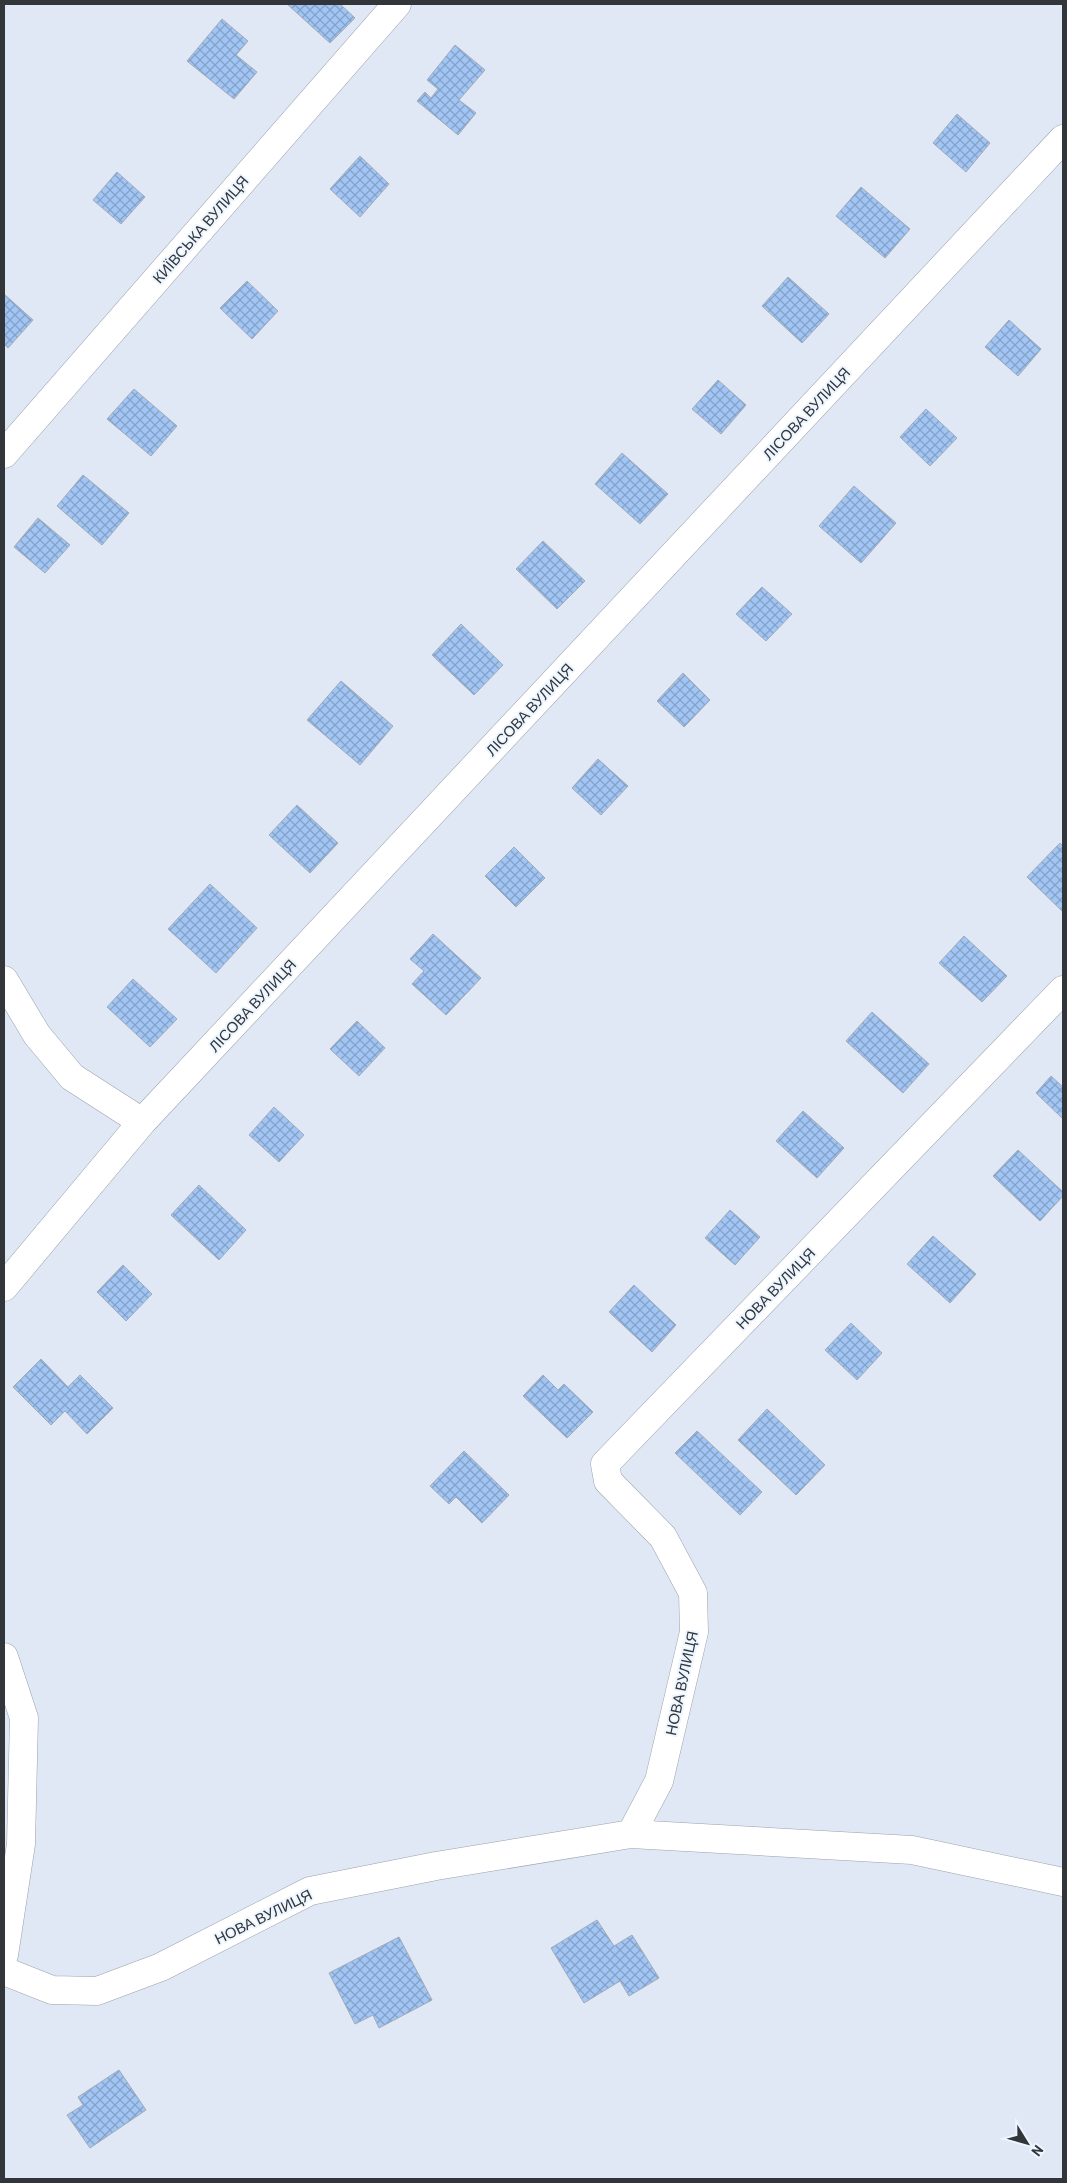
<svg xmlns="http://www.w3.org/2000/svg" width="1067" height="2183" font-family="Barlow,sans-serif">
	<style>
		.building { fill: url(#building-cross-hatch); stroke: #a3abb7 }
		.lines { fill: none; stroke-linecap: round; stroke-linejoin: round }
		.minor-casing { stroke: #9aa2ae; stroke-width: 29 }
		.minor { stroke: #fff; stroke-width: 28 }
		.labels { text-anchor: middle; dominant-baseline: central; stroke-width: 4; stroke-linejoin: round; paint-order: stroke }
		.street-label { font-size: 15px; fill: #32363b; stroke: #edf5ff }
	</style>
	<defs>
		<pattern id="building-cross-hatch" width="8" height="8" patternUnits="userSpaceOnUse" patternTransform="scale(1.25)"><rect width="8" height="8" fill="#a1c5f4"/><path d="M0 0l8 8M0 8l8-8" fill="none" stroke="#84a1c7"/></pattern>
	</defs>
	<rect width="100%" height="100%" fill="#dfe8f4"/>
	<path class="building" d="M287,4H340L355,18L330,43Z
		M222,19L248,41L236,55L257,72L234,99L187,61Z
		M455,45L485,70L459,100L476,113L458,135L417,101L425,92L431,98L438,89L427,80Z
		M957,114L990,143L966,172L933,143Z
		M360,156L389,184L360,217L330,189Z
		M117,172L145,197L121,224L93,200Z
		M861,187L910,229L885,258L836,216Z
		M788,277L829,314L802,343L762,306Z
		M247,281L278,311L252,339L220,308Z
		M4,294L33,320L8,348L4,344Z
		M1009,320L1041,349L1018,376L985,347Z
		M718,380L746,405L721,434L692,409Z
		M134,389L177,426L151,456L107,419Z
		M926,409L957,438L930,466L900,437Z
		M622,453L668,494L640,524L595,484Z
		M83,475L129,513L102,545L57,506Z
		M854,486L896,523L861,563L819,526Z
		M38,518L70,545L45,573L14,547Z
		M543,541L585,581L557,609L516,569Z
		M762,587L792,614L766,641L736,614Z
		M461,624L503,665L474,695L432,655Z
		M683,673L710,700L684,727L657,701Z
		M341,681L393,726L360,765L307,720Z
		M598,759L628,786L601,815L572,788Z
		M297,805L338,843L310,873L269,835Z
		M1060,843L1063,846V912L1027,877Z
		M514,847L545,878L516,907L485,876Z
		M210,884L257,928L216,973L168,929Z
		M433,934L481,978L446,1015L412,984L424,971L410,959Z
		M964,936L1007,976L982,1002L939,963Z
		M133,979L177,1019L150,1047L107,1007Z
		M872,1012L929,1064L903,1093L846,1041Z
		M357,1021L385,1048L359,1076L330,1049Z
		M1051,1076L1063,1087V1119L1036,1093Z
		M274,1107L304,1135L279,1162L249,1135Z
		M803,1111L844,1148L817,1178L776,1141Z
		M1018,1150L1063,1192V1196L1040,1221L993,1176Z
		M199,1185L246,1230L219,1260L171,1215Z
		M730,1210L760,1237L735,1265L705,1238Z
		M933,1236L976,1274L950,1303L907,1264Z
		M123,1265L152,1294L126,1321L97,1292Z
		M634,1285L676,1325L652,1352L609,1312Z
		M851,1323L882,1353L857,1380L825,1350Z
		M41,1359L68,1387L80,1375L113,1408L87,1434L65,1411L51,1425L13,1387Z
		M543,1375L558,1390L564,1384L593,1412L567,1438L523,1396Z
		M767,1409L825,1465L796,1495L738,1440Z
		M697,1431L762,1492L740,1515L675,1453Z
		M464,1451L509,1495L482,1523L456,1497L449,1504L430,1486Z
		M597,1920L614,1946L632,1935L659,1978L629,1996L620,1981L584,2003L551,1948Z
		M399,1937L432,2000L379,2028L373,2015L355,2024L329,1973Z
		M119,2070L146,2110L90,2148L67,2115L83,2105L78,2097Z"/>
	<g class="lines">
		<g class="minor-casing">
			<path id="minor" d="M4,454L397,4
				M4,980L37,1035L72,1077L142,1122
				M4,1287L142,1122L1063,139
				M4,1657L24,1718L21,1844L4,1955
				M631,1834L912,1850L1063,1882
				M4,1971L52,1990L97,1991L161,1967L310,1891L436,1866L631,1834L659,1781L694,1632L693,1593L663,1537L608,1481L605,1464L1063,990"/>
		</g>
		<use href="#minor" class="minor"/>
	</g>
	<g class="labels">
		<g class="street-label">
			<text transform="translate(200 229) rotate(-49)">КИЇВСЬКА ВУЛИЦЯ</text>
			<text transform="translate(806 413) rotate(-47)">ЛІСОВА ВУЛИЦЯ</text>
			<text transform="translate(529 709) rotate(-47)">ЛІСОВА ВУЛИЦЯ</text>
			<text transform="translate(252 1005) rotate(-47)">ЛІСОВА ВУЛИЦЯ</text>
			<text transform="translate(775 1288) rotate(-46)">НОВА ВУЛИЦЯ</text>
			<text transform="translate(681 1683) rotate(-78)">НОВА ВУЛИЦЯ</text>
			<text transform="translate(263 1916) rotate(-26)">НОВА ВУЛИЦЯ</text>
		</g>
	</g>
	<rect width="1067" height="2183" fill="none" stroke="#32363b" stroke-width="10"/>
	<g transform="translate(1027 2143) rotate(127)" stroke="#edf5ff" stroke-width="4" paint-order="stroke">
	<path d="M0-4L9 19L0 12L-9 19Z" fill="#32363b"/>
	<text y="-8" font-size="14" font-weight="bold" text-anchor="middle" fill="#32363b">N</text>
	</g>
</svg>
